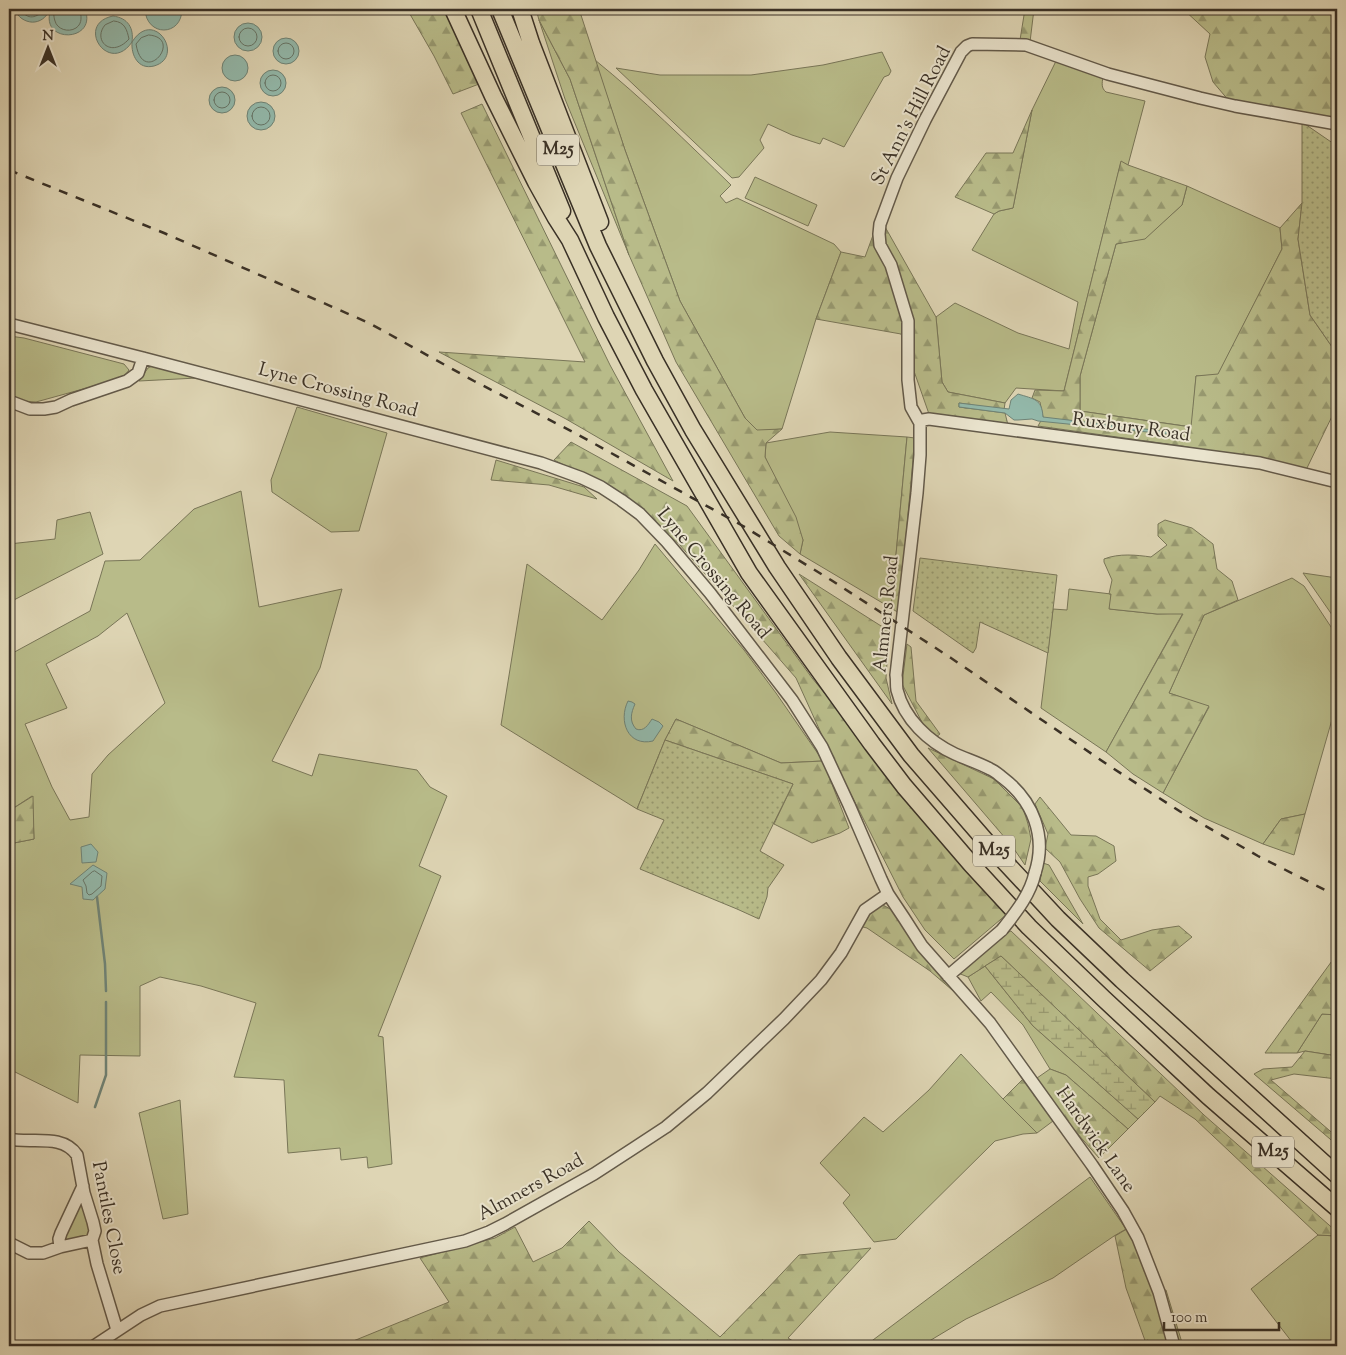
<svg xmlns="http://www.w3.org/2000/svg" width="1346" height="1355" font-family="'Sorts Mill Goudy',serif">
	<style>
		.grass { fill: #b8bb89; stroke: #797658; fill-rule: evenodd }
		.forest { fill: url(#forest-firs); stroke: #797658 }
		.wetland { fill: url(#wetland-marsh); stroke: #797658 }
		.park { fill: url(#park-dots); stroke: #797658 }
		.water { fill: #93b9ab; stroke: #6f8376 }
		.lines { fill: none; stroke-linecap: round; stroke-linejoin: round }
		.shore { stroke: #667568; stroke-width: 1 }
		.stream { stroke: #6f8376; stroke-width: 2.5 }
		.minor-casing { stroke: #635a4a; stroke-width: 14 }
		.highway-casing { stroke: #3a3126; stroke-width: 19 }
		.minor { stroke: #eae4ce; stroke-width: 11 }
		.highway { stroke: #ded5b4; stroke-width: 16 }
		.rail { stroke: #3a3126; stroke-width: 2.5; stroke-dasharray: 9 9; stroke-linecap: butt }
		.minor-bridge-casing { stroke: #635a4a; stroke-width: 14; stroke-linecap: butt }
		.minor-bridge { stroke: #eae4ce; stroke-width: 11 }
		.labels { text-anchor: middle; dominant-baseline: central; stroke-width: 4; stroke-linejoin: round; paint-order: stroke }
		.shield { fill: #eae4ce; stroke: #6f6758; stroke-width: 1 }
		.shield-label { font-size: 18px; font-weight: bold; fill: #3a3126 }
		.street-label { font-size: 19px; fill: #3a3126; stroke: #eae4ce }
	</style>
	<defs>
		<pattern id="forest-firs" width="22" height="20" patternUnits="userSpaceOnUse" patternTransform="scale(1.25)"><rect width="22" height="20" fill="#b8bb89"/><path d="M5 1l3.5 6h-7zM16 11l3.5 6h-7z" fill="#979970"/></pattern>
		<pattern id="wetland-marsh" width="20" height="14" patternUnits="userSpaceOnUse" patternTransform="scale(1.25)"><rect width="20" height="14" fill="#b8bb89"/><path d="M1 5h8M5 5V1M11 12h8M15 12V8" fill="none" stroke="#979970"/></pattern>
		<pattern id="park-dots" width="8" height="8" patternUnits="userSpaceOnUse" patternTransform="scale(1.25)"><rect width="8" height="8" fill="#b8bb89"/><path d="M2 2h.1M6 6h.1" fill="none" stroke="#979970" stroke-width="1.8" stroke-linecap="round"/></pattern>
	</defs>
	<rect width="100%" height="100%" fill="#ded5b4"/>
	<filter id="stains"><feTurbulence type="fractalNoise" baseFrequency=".004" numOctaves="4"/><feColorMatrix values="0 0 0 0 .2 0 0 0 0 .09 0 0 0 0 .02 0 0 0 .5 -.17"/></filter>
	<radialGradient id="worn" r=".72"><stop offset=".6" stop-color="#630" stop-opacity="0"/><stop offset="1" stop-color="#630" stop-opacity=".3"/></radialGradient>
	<path class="grass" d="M539,20L570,79L629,255L565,99Z
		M882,52L891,71L889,75L884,77L844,147L823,138L820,144L792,135L768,124L760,140L764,148L739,177L732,178L616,68L660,75H751L823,65Z
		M1057,59L1103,77C1102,83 1101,88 1106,92L1145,101L1128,165L1121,162L1064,391L1016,388L1005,403L948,392L942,382L936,317L955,303L1018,333L1069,349L1078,302L972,250L994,214L999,211L1013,208L1032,110Z
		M595,60C643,99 687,142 731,185L720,196L726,203L737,198L834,244L841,252L816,319L782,429L757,431L745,418L680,301L625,150Z
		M755,177L817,205L808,226L745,198Z
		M1187,186L1280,228L1282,249L1218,375L1196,376L1192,427L1080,411V376L1116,244L1145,238L1182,205Z
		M9,336L24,338L124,364L129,370L123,378L36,402L23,401L9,395Z
		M152,366L197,378L139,381L148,368Z
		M297,407L387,433L359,531L331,532L272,492L271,480Z
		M830,432L907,437L891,608L800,554L803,540L765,457L766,443Z
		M241,491L259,607L342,589L320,668L272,761L312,776L319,754L417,770L430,787L447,796L419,866L441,876L378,1036L383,1037L392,1164L368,1168L367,1157L341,1160L340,1148L288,1153L284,1080L234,1077L256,1003L201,986L160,977L140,986V1056L80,1055L78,1103L9,1069V844L34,839L32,796L9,811V655L90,611L105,561L140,560L194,509ZM127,613L165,703L108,755L92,774L89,817L70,820L52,787L25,724L67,708L46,664L98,636Z
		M90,512L103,554L10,602V588H9V544L55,539L57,520Z
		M655,544L744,650L776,693L823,761L781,763L676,719L665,740L637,809L501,725L527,564L602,620L639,570Z
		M1303,573L1337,578V622Z
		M1292,578L1304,586L1337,636V702L1305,814L1281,819L1263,844L1204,818L1163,793L1209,707L1169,693L1204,615Z
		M1069,589L1111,594L1110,609L1157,614L1183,613L1106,752L1041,708L1053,609L1067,610Z
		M985,966L1033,1026L1138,1119L1128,1129L1066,1075L1050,1069L1023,1025L991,992L981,1001L968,977Z
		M1322,1014L1337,1015V1056L1305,1051L1297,1053Z
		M961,1054L1003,1099L1037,1133L1023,1134L995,1141L896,1239L874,1242L843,1203L850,1195L820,1163L864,1117L883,1132L929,1090Z
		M180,1100L188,1214L163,1219L139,1113Z
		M1090,1177L1126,1229L1114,1236L1053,1278L966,1319L921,1346H865Z
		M81,1195L92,1227L88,1236L65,1240L63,1236Z
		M1318,1235L1337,1236V1346H1295L1251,1289Z"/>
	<path class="forest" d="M407,9H444L479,84L453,94L434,56Z
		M536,9H579L625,150L680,301L745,418L757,430L782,429L766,443L765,457L796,517L803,540L800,554L779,536L676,362L629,255L570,79L539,20Z
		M1025,9H1034L1030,42L1020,40Z
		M1183,9H1337V120L1230,102L1213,82L1205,57L1210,34Z
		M482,104L610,365L673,481L566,419L439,352L585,362L461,113Z
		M1032,110L1013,208L999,211L994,214L955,197L986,153H1013Z
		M1121,161L1128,165L1187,186L1182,205L1145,239L1116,244L1080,376V411L1191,427L1196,376L1218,374L1282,249L1280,228L1302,203L1298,239L1310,315L1337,354V406L1306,470L1182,446L1038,426L1043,417L1040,402L1032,398L1035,390L1064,391Z
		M883,208L884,225L936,317L942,382L948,392L1005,403L1004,410L959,403V407L1005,413L1008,425L929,414L901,334L816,319L841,252L865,257Z
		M907,437L915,438L899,613L891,608Z
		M571,442L687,506L812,678L1007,914L954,959L925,930L903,897L830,753L796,678L679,544L616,491L554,460Z
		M496,460L584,487L597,499L549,485L491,480Z
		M1165,520L1192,528L1213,544L1217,569L1232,581L1238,600L1204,615L1169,693L1209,706L1163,793L1133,774L1106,752L1183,614H1157L1109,609L1111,594H1109L1112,580L1104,562V559C1119,553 1137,555 1151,557L1167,545L1158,536V524Z
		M799,574L889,631L886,678L892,704Z
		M907,644L911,647L916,701L940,734L936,737L924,726L902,684Z
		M676,719L781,763L823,761L849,828L840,833L812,843L774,824L793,784L665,740Z
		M928,748L994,779L1023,808L1028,824L1031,839L1025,865L1012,846Z
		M33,796L34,839L9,844V811Z
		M1040,797L1071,835L1096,836L1114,846L1116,861L1098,874L1088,877V886L1100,919L1121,940L1152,930L1179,926L1192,937L1150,971L1099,928L1080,899L1060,862L1045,848L1048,834L1035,804Z
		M1305,814L1294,855L1263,844L1281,819Z
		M1043,863L1049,865L1083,924L1040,881Z
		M883,905L892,910L914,942L959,996L930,971L867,928L859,926L874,908Z
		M1011,931L1204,1115L1337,1232V1236L1318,1235L1195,1119L1160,1096L1155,1102L1001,956L968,977L958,973L1006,933Z
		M1337,954V1015L1322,1014L1297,1053H1265Z
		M1305,1051L1337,1056V1079L1294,1074L1271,1080L1337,1137V1145L1254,1074L1263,1069L1292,1067Z
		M1050,1069L1066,1075L1128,1129L1099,1158L1061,1115L1037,1133L1003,1099L1023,1079L1037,1078Z
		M589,1221L619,1252L720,1337L766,1290L799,1255L871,1248L788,1338L801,1346H341L449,1302L420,1258L495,1238L515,1227L533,1262L562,1248Z
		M1132,1226L1159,1292L1166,1290L1183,1346H1147L1126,1288L1115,1236Z"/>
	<path class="wetland" d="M1001,956L1155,1102L1138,1119L1033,1026L985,966Z"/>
	<path class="park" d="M1302,122L1337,146V354L1310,315L1298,239L1302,203Z
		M920,558L1057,575L1048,653L980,622L976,648L973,653L913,611Z
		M665,740L793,784L760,851L784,865L768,888L767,897L759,919L737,909L640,869L664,820L637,809Z"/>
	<path class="water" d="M14,9H50C43,27 22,26 14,9Z
		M51,9H85C98,43 38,44 51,9Z
		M145,9H182C182,37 146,37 145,9Z
		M113,16C128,18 134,28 132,42C154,7 186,57 154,66C138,70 131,55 132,42C109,76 74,24 113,16Z
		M234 37a14 14 0 1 1 28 0a14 14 0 1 1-28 0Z
		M273 51a13 13 0 1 1 26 0a13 13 0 1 1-26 0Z
		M222 68a13 13 0 1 1 26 0a13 13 0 1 1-26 0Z
		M260 83a13 13 0 1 1 26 0a13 13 0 1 1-26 0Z
		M209 100a13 13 0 1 1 26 0a13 13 0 1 1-26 0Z
		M247 116a14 14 0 1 1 28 0a14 14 0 1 1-28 0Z
		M1018,394C1034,399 1042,399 1043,417L1179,433L1177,435L1038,421L1032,419L1018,420H1014L1005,413L959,407V403L1009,409L1011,400Z
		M628,701L632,702L635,704C631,713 629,721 636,729C644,732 648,725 652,719L659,722L663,726L653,741C628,747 618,721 628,701Z
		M91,844L98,852L96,862L82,863L81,847Z
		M93,865L107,873L105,889L93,900L83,899L82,887L70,884Z"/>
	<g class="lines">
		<path class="shore" d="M20,9C28,21 36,18 46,9H51C55,14 53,15 55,21C57,29 68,33 76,28C83,23 81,16 80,9
			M114,21C125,22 127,30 129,39C111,59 92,40 105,25Z
			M239 37a9 9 0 1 1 18 0a9 9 0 1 1-18 0Z
			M149,35C185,38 143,88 136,44L141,38Z
			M278 51a8 8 0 1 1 16 0a8 8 0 1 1-16 0Z
			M265 83a8 8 0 1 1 16 0a8 8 0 1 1-16 0Z
			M214 100a8 8 0 1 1 16 0a8 8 0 1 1-16 0Z
			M252 116a9 9 0 1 1 18 0a9 9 0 1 1-18 0Z
			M95,871L102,876L101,886L92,894L89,895L87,893L86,886L83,880L92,872Z"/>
		<path class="stream" d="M97,897L105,964L106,991
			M95,1107L106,1075V1002"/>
		<g class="minor-casing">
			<path id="minor" d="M9,324L143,358L541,463L582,478L601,487L621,500L640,514L667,542L710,593L792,700L822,747L849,805L881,879L888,894L904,918L922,946L990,1023L1092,1165L1123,1211L1138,1238L1159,1292L1174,1346
				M9,401L30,409H44L56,407L71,400L127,381L138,373L143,358
				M920,423L923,420L929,419L1260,463L1337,482
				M1035,873C1047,836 1033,801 1003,778C999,775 995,771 990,769C979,763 966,759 955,754C929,742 904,719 897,690C896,685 897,680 896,675L917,493L920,455V423L911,407L908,380V321L891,265L880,245L879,234L880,224L897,178L925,120L961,52L967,46L972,44L1026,45L1108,74L1200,98L1235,106L1337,124
				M948,976L1002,930
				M9,1139C31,1144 62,1133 77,1155L84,1193L93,1222L95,1231L92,1240L97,1264L117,1330
				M9,1243L29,1253H43L60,1247L92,1240
				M60,1247L59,1239L61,1233L83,1186
				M94,1346L141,1315L160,1306L465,1241L489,1232L505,1224L594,1174L634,1148L666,1127L707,1093L784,1019L821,980L841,953L865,910L888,894"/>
		</g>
		<g class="highway-casing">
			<path id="highway" d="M453,9L493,96L536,182L556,218L570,240L606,317L644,390L749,573L872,744L904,786L971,864L1029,927L1103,998L1208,1096L1337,1208
				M479,9L562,211
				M500,9L598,246L655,361L693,430L777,567L839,658L911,755L991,847L1058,919L1122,980L1337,1175
				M520,9L531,43L600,222"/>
		</g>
		<use href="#minor" class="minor"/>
		<use href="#highway" class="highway"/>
		<path class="rail" d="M9,170L164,233L369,323L474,381L575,433L743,526L831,580L951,658L1111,767L1181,812L1258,856L1337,896"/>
		<g class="minor-bridge-casing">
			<path id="minor-bridge" d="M1002,930C1016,912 1030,895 1035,873"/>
		</g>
		<use href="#minor-bridge" class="minor-bridge"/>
	</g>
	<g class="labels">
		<g class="shield">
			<rect x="537" y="134.5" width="42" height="31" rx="4"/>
			<rect x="973" y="835.5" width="42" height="31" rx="4"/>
			<rect x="1252" y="1136.5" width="42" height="31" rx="4"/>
		</g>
		<g class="shield-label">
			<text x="558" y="150">M25</text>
			<text x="994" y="851">M25</text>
			<text x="1273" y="1152">M25</text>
		</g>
		<g class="street-label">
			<text transform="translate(912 116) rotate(-63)">St Ann's Hill Road</text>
			<text transform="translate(338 391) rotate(15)">Lyne Crossing Road</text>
			<text transform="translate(1131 428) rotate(8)">Ruxbury Road</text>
			<text transform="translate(713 574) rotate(50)">Lyne Crossing Road</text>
			<text transform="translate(887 614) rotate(-84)">Almners Road</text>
			<text transform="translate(1095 1140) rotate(55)">Hardwick Lane</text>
			<text transform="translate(531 1188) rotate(-29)">Almners Road</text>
			<text transform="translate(108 1218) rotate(79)">Pantiles Close</text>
		</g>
	</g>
	<rect width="1346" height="1355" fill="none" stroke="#ded5b4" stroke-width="30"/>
	<rect x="10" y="10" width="1326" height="1335" fill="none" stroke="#3a3126" stroke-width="2.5"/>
	<rect x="15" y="15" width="1316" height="1325" fill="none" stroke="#3a3126"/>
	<g transform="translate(48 48)" stroke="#eae4ce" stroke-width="4" paint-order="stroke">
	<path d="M0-4L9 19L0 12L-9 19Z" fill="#3a3126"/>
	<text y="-8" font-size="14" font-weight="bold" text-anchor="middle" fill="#3a3126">N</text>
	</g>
	<path d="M1164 1322v8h115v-8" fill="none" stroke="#3a3126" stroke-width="2.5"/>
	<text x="1171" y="1322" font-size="15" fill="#3a3126" stroke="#eae4ce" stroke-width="4" paint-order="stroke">100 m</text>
	<rect width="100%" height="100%" filter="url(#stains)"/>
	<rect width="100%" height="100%" fill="url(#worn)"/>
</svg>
